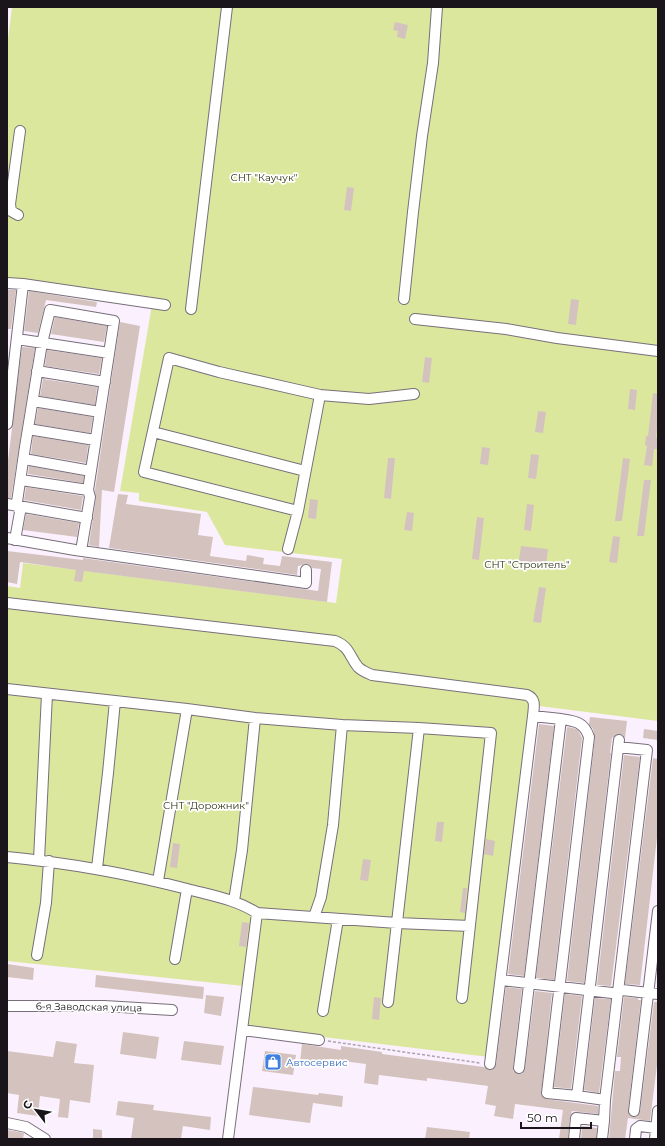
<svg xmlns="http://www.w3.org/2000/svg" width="665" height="1146" font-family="Montserrat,sans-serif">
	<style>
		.green { fill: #dce79e }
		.building { fill: #d4c2be }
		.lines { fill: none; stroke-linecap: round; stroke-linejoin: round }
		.minor-casing { stroke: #786f7a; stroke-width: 12 }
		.path { stroke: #aca4ae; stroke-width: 1.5; stroke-dasharray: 3 2; stroke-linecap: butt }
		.minor { stroke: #fff; stroke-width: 10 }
		.labels { text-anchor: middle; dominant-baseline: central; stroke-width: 3.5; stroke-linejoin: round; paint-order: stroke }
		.park-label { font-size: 10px; fill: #2b2f0f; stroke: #fff }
		.street-label { font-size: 10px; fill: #19151a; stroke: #fff }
		.shop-label { font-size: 10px; fill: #366cbe; stroke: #fff; text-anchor: start }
	</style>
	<rect width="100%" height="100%" fill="#fbf0fd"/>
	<path class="green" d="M12,7H658V721L531,705L489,1057L248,1028L253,987L7,961V586L20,588L23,563L336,603L342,559L225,545L207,512L139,501V493L120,491L152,305L7,278V48Z"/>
	<path class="building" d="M395,22L408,25L405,39L397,37L398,31L393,30Z
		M347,187L354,188L351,211L344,210Z
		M7,290H16L11,329H7Z
		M29,291L97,302L96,307L46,300L38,333L24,331Z
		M571,299L579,300L576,325L568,324Z
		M55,317L107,326L104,342L51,334Z
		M120,322L140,326L114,492L102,490L99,547L89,545L96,498L95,490Z
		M22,347L35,348L11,498H7V469Z
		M47,350L102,358L99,374L45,366Z
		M425,357L432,358L429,383L422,382Z
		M43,379L97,387L95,405L40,396Z
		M630,389L637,390L635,410L628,409Z
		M653,393L658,394V419L656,437H658V449H654L652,466L644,465L647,446L645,445L646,436H648Z
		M38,408L93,417L90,433L35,424Z
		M538,411L546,412L543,433L535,432Z
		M33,436L88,445L86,463L31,454Z
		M482,447L490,448L488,465L480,464Z
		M531,454L539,455L536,479L528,478Z
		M388,458H395L391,499L384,498Z
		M623,458L630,459L622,521H615Z
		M29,466L84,476L83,483L28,474Z
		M644,480H651L644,536H637Z
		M26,487L83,496L81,510L24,500Z
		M118,494L128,495L126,504L201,514L198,535L213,537L210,556L246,561L247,555L264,558L263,564L280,566L282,556L332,562L327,602L84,571L82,582L74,581L76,570L20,562L17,584L7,582V551L83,560V558L318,591L321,569L312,568L310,565L306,564L298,566L297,575L109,548Z
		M310,499L318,500L316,519L308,518Z
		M527,504L534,505L531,531L524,530Z
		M407,512L414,513L412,531L404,530Z
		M26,514L79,523L77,537L23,530Z
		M477,517L484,518L479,560L472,559Z
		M613,536L620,537L617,563L609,562Z
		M521,546L548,549L546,568L518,566Z
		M539,587L546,588L541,623L533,622Z
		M590,717L627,721L625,738L623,735L619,734L612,738L610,753H611L584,983L567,981L595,738L593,729L589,724Z
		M539,724L554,726L524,976L508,974Z
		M567,727L573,728L578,730L582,738L554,980L536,978Z
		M644,729L658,731V740L643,738Z
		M624,755L640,757L611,986L597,985Z
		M653,758L658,759V829L640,985L625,984Z
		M437,822H444L442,842L435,841Z
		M486,839L495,841L493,856L484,854Z
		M173,843L180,844L177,868L170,867Z
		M363,859L371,860L368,881L360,880Z
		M463,888H467L465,913L460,912Z
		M242,922L249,923L246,947L239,946Z
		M7,964L34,968L33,980L7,977Z
		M96,975L204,987L203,999L95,987Z
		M506,987L522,989L513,1067V1071L519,1074H522L525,1069L535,991L552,993L541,1095L546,1099L598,1106V1114L572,1111L570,1117L568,1139H559L563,1110L515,1104L513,1119L494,1116L496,1106L485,1104L488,1086L427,1078V1081L379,1075L378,1085L364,1083L366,1064L327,1059L326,1065L300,1062L302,1044L341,1050V1046L382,1052V1054L484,1067L489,1070H492L496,1065Z
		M565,994L582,996L571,1089L554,1087Z
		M206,995L224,997L221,1016L204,1013Z
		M374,997L381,998L379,1020L372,1019Z
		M624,997L638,998V1000H641L628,1110L630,1116L637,1117L640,1112L654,1002H658V1057L650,1121L628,1118L625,1139H609L615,1071H620L621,1057H617Z
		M595,998L611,999L599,1093L584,1090Z
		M123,1032L159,1037L156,1059L120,1054Z
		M56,1041L77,1044L74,1063L94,1065L90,1103L70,1100L68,1118L58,1117L60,1099L40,1096L38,1116L17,1113L19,1095L7,1093V1051L53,1057Z
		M184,1041L224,1046L221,1065L181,1060Z
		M265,1051L296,1055L293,1075L262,1071Z
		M253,1087L318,1095L319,1093L343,1096L342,1107L313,1103L310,1123L249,1115Z
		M118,1101L154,1105L153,1110L211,1117L210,1130L183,1126L181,1139H131L134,1118L116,1115Z
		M582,1126L597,1128L596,1139H581Z
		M427,1127L470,1132L469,1139H425Z
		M93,1129L102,1130V1139H93Z
		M7,1130L24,1133L23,1139H7Z"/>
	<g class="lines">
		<g class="minor-casing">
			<path id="minor" d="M18,215L11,211L10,204L20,131
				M7,283L23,284L165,305
				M404,299L413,212L422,136L433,63L437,7
				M191,309L227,7
				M415,319L506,329L557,338L658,351
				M17,339L109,353
				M37,371L105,382
				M320,395L298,511L144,472L169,358L219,372L320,395L369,399L414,394
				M33,401L100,412
				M7,424L23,284
				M28,429L95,440
				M153,432L305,471
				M24,459L91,471
				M21,480L88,490
				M7,504L87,518
				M7,538L75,550L306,583V570
				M15,540L20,512L17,502L25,447L42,343L50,310L114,321L88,490L90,497L81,551
				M288,549L298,511
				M7,603L335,641C350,647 349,656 358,667C362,671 367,673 372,675L527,695C536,699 534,706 533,716
				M7,689L187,709L255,718L342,725L419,728L491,733L462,998
				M561,719C575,721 584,722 589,737L547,1093L577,1096L619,740
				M7,857C70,863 130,874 191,890C214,896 237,900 257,913L397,923L470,926
				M39,860L47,694
				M97,868L108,773L115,701
				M158,881L187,709
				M234,901L242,850L255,718
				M314,917L321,897L333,825L342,725
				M37,955L46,903L49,861
				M175,959L187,889
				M501,980L612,993L622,990L658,994
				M388,1002L419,728
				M7,1006H104L172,1010
				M323,1011L338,919
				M242,1030L319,1040
				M490,1064L533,716L561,719L519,1068
				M577,1096L605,1100L647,750L618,747
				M634,1111L658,911
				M604,1121L605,1100
				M7,1123L26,1127L45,1139
				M228,1139L257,913
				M574,1139L576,1118L604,1121L602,1139
				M635,1139L636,1129L640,1126L656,1128
				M655,1139L658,1111"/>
		</g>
		<path class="path" d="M328,1041L480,1063"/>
		<use href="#minor" class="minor"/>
	</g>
	<defs>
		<g id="shop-square" transform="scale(0.9)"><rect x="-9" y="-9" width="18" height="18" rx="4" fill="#3f7fe0" stroke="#fff"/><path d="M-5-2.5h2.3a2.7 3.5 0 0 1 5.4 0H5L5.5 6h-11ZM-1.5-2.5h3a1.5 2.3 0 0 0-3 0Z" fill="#fff"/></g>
	</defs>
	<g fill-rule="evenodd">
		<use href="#shop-square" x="273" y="1062"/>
	</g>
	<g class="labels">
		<g class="park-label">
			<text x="264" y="177">СНТ "Каучук"</text>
			<text x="527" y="564">СНТ "Строитель"</text>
			<text x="206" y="805">СНТ "Дорожник"</text>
		</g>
		<g class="street-label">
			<text transform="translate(89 1007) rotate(1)">6-я Заводская улица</text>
		</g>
		<g class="shop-label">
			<text x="286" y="1062">Автосервис</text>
		</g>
	</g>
	<rect width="665" height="1146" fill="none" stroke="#19151a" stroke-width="16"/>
	<g transform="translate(36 1110) rotate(301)" stroke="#ffffff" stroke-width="3" paint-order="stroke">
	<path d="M0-3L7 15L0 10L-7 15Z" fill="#19151a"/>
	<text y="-6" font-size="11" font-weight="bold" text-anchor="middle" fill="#19151a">С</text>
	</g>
	<path d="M521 1122v6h70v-6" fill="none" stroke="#19151a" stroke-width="2"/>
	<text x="527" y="1122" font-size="12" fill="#19151a" stroke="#ffffff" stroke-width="3" paint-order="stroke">50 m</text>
</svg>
